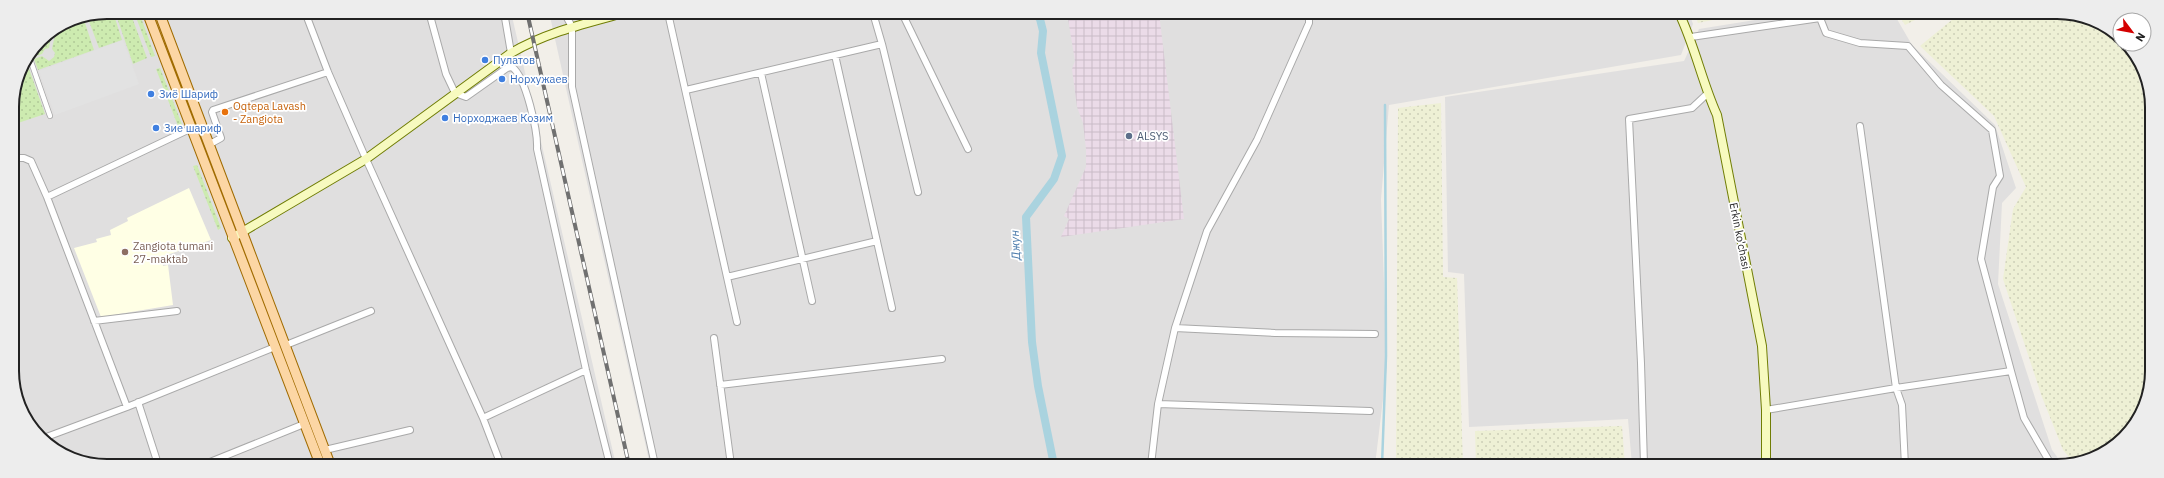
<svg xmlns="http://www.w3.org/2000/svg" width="2164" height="478" font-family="'IBM Plex Sans',sans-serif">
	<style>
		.residential { fill: #e0dfdf }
		.industrial { fill: url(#industrial-grid) }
		.education { fill: #ffffe5 }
		.farmland { fill: url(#farmland-dots) }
		.grass { fill: url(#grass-dots) }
		.parking { fill: #e2e2e2 }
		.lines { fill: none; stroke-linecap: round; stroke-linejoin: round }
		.stream { stroke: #aad3df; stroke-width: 2.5 }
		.canal { stroke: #aad3df; stroke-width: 8 }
		.pedestrian-casing { stroke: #a9a9a9; stroke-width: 6 }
		.minor-casing { stroke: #a9a9a9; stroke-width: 8 }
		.secondary-casing { stroke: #707d05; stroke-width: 10 }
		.primary-casing { stroke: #a06b00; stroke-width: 11 }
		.pedestrian { stroke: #fff; stroke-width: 4.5 }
		.minor { stroke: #fff; stroke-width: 6 }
		.secondary { stroke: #f7fabf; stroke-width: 8 }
		.primary { stroke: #fcd6a4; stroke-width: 9 }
		.rail-casing { stroke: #707070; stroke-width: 4 }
		.rail { stroke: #fff; stroke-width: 2.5; stroke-dasharray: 8; stroke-linecap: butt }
		.shop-dot { fill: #3f7fe0; stroke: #fff; stroke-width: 1.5 }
		.food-dot { fill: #e8710a; stroke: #fff; stroke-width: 1.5 }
		.service-dot { fill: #5c6f8a; stroke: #fff; stroke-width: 1.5 }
		.education-dot { fill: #8d6e63; stroke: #fff; stroke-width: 1.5 }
		.labels { text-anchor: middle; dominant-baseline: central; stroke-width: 3.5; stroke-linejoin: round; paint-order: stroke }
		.shop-label { font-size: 11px; fill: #366cbe; stroke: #fff; text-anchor: start }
		.food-label { font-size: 11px; fill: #c56008; stroke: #fff; text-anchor: start }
		.service-label { font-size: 11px; fill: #4e5e75; stroke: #fff; text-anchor: start }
		.street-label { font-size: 11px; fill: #222; stroke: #fff }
		.education-label { font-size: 11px; fill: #785e54; stroke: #fff; text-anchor: start }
		.water-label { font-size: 12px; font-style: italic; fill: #4a7aab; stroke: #fff }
		.rim { fill: none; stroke: #222; stroke-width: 2 }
	</style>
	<defs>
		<pattern id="industrial-grid" width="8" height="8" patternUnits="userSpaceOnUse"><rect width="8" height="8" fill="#ebdbe8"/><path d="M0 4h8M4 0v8" fill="none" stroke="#c9bcc7"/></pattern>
		<pattern id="farmland-dots" width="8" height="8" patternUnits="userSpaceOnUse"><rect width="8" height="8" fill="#eef0d5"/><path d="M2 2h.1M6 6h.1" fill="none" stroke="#ccceb7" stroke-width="1.8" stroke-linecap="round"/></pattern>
		<pattern id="grass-dots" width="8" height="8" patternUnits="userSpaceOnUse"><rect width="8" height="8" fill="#cdebb0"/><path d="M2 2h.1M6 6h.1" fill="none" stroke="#b0c997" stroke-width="1.8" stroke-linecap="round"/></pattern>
	</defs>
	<rect width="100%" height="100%" fill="#f2efe9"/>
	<path class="residential" d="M107,12H511L616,465L89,464L40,438L14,390L12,101L19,70L40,40L71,19Z
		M549,12L1689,13L1693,24L1681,55L1389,105L1381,199L1387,366L1375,465H650Z
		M1793,14H1894L1912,45L1995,125L2016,188L2002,203L1998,284L2052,450L2064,466L1632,465L1628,419L1469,427L1464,274L1448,272L1445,97L1684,61L1699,29Z"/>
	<path class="industrial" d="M1067,13H1159L1184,219L1061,237L1069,219L1064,216L1086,167V149L1083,123L1077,107L1072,69L1075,61Z"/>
	<path class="education" d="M189,188L211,240L161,257L163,266L168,265L173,305L101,317L74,248L97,242L96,239L111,235L110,230L128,221L127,218Z"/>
	<path class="farmland" d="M1694,13H1746L1698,23Z
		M1898,14H1927L1905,25Z
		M1959,14H2075L2120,38V44H2126L2132,54L2150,119V389L2139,419L2119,443L2093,459L2074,463L2063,450L2042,397L2003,279L2013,209L2026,187L1994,116L1920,46Z
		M1441,103L1443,277L1457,278L1463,465H1396L1398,108Z
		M1622,426L1625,465H1476L1475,431Z"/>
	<path class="grass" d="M107,12H113L122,40L99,48L87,16Z
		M115,12H130L147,58L133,64Z
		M134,12H139L155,56L151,57Z
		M83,17L94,50L38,70L34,59L42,56L49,61L54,57L55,53L52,49C56,27 61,21 83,17Z
		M52,32L49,48L45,49L42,54L33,57L32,52L40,40Z
		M26,60L45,114L15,124L12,123V101L17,89L16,86L19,70Z
		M160,68L183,127L178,126L156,69Z
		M197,165L221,228L218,230L193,166Z"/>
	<path class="parking" d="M123,40L139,84L55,115L39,71Z"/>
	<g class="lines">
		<path class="stream" d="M1382,465L1386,356L1385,105"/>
		<path class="canal" d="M1035,13L1040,19L1043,31L1041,53L1062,156L1054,179L1026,217L1032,342L1038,386L1054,465"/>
		<g class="pedestrian-casing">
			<path id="pedestrian" d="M29,56L50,116"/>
		</g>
		<g class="minor-casing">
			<path id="minor" d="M305,12L328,72L366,159L483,418L501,465
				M429,12L446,74L455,93L466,97L507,68L512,67C526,77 538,132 537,149L586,370L610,465
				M504,12L511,53
				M564,12L572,27V87L655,465
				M668,13L737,322
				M873,13L882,44L918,192
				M902,13L968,149
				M1691,37L1820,18L1826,33L1860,43L1908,46L1941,85L1992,130L2000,176L1993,187L1981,259L2011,371
				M835,55L892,308
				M761,73L812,301
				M686,90L882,44
				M1860,126L1896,388L1902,405L1905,466
				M210,144L221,138L212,112L213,110L328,72
				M13,158H24L31,161L47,197L127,407
				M47,197L192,128
				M727,277L877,241
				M94,321L177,311
				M1175,328L1275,333L1375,334
				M714,338L731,465
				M286,345L371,311
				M720,385L942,359
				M138,402L158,464
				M1158,404L1370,411
				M1766,410L1896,388L2011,371L2024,418L2052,466
				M483,418L586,370
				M41,439L127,407L275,347
				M325,450L410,430
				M205,464L304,424
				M1151,465L1158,404L1175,328L1207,231L1257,140L1309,23V13
				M1644,465L1641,363L1629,119L1692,108L1707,94"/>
		</g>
		<g class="secondary-casing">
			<path id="secondary" d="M1679,13C1695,46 1702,82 1717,115L1762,346L1766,410V466
				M232,238L366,159L511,53C547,32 587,23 627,12"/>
		</g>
		<g class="primary-casing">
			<path id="primary" d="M147,12L320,464
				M159,12L330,464"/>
		</g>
		<use href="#pedestrian" class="pedestrian"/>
		<use href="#minor" class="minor"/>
		<use href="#secondary" class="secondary"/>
		<use href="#primary" class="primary"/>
		<g class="rail-casing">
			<path id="rail" d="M527,12L629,465"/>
		</g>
		<use href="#rail" class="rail"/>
	</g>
	<g class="shop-dot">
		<circle cx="485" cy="60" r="4"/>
		<circle cx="502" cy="79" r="4"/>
		<circle cx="151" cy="94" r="4"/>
		<circle cx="445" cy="118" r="4"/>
		<circle cx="156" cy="128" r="4"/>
	</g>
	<circle class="food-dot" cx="225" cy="112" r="4"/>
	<circle class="service-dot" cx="1129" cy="136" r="4"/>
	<circle class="education-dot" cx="125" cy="252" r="4"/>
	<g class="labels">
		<g class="shop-label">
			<text x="493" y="60">Пулатов</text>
			<text x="510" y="79">Норхужаев</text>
			<text x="159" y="94">Зиё Шариф</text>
			<text x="453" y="118">Норходжаев Козим</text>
			<text x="164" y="128">Зие шариф</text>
		</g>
		<g class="food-label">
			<text x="233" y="106">Oqtepa Lavash<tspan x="233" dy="13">- Zangiota</tspan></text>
		</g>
		<g class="service-label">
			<text x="1137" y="136">ALSYS</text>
		</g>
		<g class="street-label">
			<text transform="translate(1740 236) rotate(79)">Erkin ko'chasi</text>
		</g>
		<g class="education-label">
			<text x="133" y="246">Zangiota tumani<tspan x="133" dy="13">27-maktab</tspan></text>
		</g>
		<g class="water-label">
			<text transform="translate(1015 245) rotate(-93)">Джун</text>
		</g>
	</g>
	<path d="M0 0H2164V478H0ZM107 19H2057A88 88 0 0 1 2145 107V371A88 88 0 0 1 2057 459H107A88 88 0 0 1 19 371V107A88 88 0 0 1 107 19Z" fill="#ededed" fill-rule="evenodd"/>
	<path class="rim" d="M107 19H2057A88 88 0 0 1 2145 107V371A88 88 0 0 1 2057 459H107A88 88 0 0 1 19 371V107A88 88 0 0 1 107 19Z"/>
	<g transform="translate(2132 32) rotate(122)"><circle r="19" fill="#ffffff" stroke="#a7a7a7"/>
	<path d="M0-3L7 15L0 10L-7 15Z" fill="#d40000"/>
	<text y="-6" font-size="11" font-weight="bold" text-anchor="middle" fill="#222222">N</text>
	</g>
</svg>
